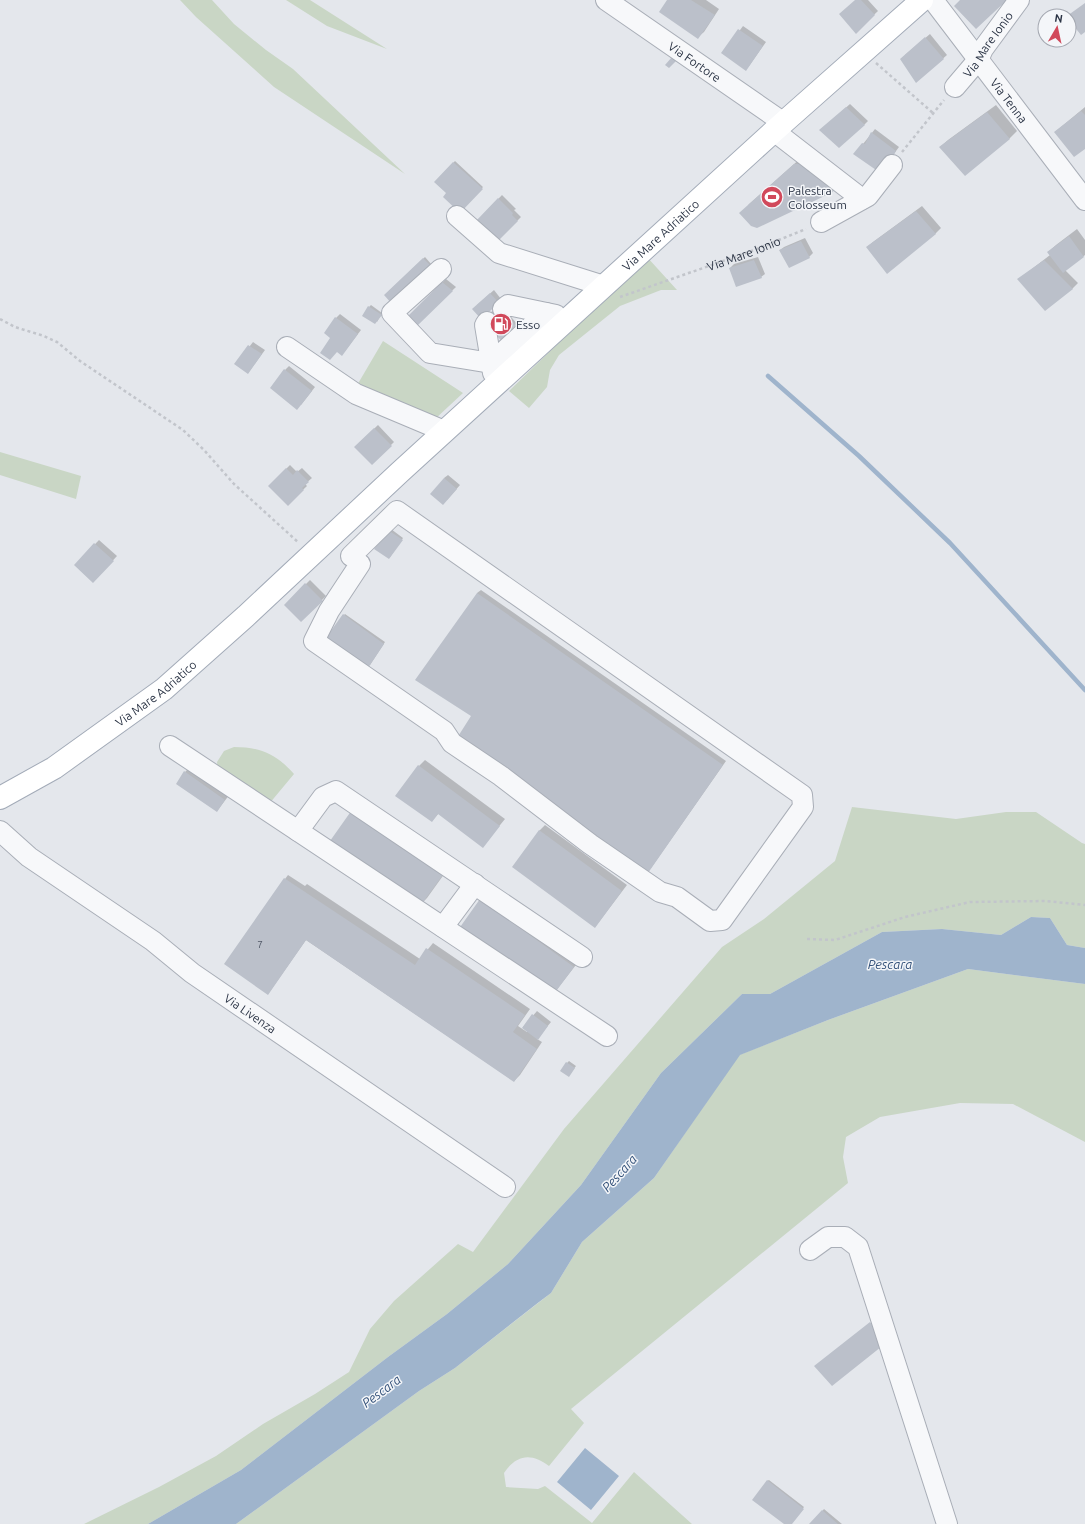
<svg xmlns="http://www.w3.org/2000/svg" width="1085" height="1524" font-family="Ubuntu,sans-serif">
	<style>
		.green { fill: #c9d6c5 }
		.water { fill: #9fb4cc }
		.shadow { fill: #0003 }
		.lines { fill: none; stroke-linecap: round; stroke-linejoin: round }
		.stream { stroke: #9fb4cc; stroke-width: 4.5 }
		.building { fill: #bbc0ca }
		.minor-tunnel { stroke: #bfc3cb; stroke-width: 20; stroke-dasharray: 20 10; stroke-linecap: butt }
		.minor-casing { stroke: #a9aeb7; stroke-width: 22 }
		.major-casing { stroke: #a3abb8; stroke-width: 24 }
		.path { stroke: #c2c5cb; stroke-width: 2.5; stroke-dasharray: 3 3; stroke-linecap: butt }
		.minor { stroke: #f7f8fa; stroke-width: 20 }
		.major { stroke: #fff; stroke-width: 22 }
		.labels { text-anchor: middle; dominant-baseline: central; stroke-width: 3; stroke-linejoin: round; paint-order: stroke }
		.number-label { font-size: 10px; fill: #4f5766 }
		.street-label { font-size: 12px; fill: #2b3445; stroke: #f4f6f9 }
		.poi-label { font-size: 12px; fill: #2b3445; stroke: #f4f6f9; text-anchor: start }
		.water-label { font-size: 13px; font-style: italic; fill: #34527a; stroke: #f4f6f9 }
	</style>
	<rect width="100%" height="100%" fill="#e4e7ec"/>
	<path class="green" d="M180,0H212L234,24L266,50L293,69L405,174L274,87L196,17Z
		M286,0H310L387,49L327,26Z
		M647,257L677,290H661L620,306L559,355L550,370L547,387L529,408L509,391Z
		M383,341L463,393L434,420L356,387Z
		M0,452L81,476L76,499L0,475Z
		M234,747C261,747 276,754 294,774L269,804L218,772L217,762L224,751Z
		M852,807L956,819L1006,812H1036L1082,843L1085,844V948L1067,945L1050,918L1031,917L1001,935L942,929L882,932L770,994H742L661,1073L581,1185L508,1264L447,1314L388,1357L241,1470L148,1524H84L159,1487L216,1456L263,1424L315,1394L349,1372L370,1329L394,1301L458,1244L473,1252L564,1129L722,947L764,919L835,861Z
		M968,969L1085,984V1142L1013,1104L960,1103L880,1117L846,1137L843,1157L848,1183L571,1409L584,1423L549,1466C531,1452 516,1455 504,1473L506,1487L538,1489L545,1486L592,1523L634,1472L692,1524H236L419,1391L455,1368L551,1293L582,1242L654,1178L739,1055L828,1020Z"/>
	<path class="water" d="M1031,917L1050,918L1067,945L1085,948V984L968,969L828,1020L740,1055L654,1178L582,1242L551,1293L539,1302L455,1368L419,1391L236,1524H148L241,1470L388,1357L447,1314L508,1264L581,1185L661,1073L742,994H770L882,932L942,929L1001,935Z
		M585,1448L619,1476L591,1510L557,1482Z"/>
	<path class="shadow" d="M669,0H706L719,9L704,32L698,37Z
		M856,0H868L878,11L856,32Z
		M743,26L766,42L749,66L723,53Z
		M930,34L947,55L917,81L905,55Z
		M850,104L868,121L864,125L824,127Z
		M996,105L1017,131L1009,139L940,147L948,140Z
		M1085,107V147L1055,132Z
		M875,129L899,147L890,159L863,144Z
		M803,156L841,183L833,191L748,205Z
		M455,161L483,187L460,212L447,193L435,182Z
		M502,195L516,209L514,210L521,217L497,241L477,221Z
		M922,206L941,228L935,234L867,247L873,242Z
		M1077,229L1085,240V255L1065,270L1078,283L1072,289L1019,279L1050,255L1048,252L1056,245Z
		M805,238L813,253L809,257L780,250L784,247Z
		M425,257L432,265L385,295Z
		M758,257L765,274L761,277L730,268L734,264Z
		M446,279L456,287L416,325L409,317Z
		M494,290L501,299L498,303L477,305Z
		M371,305L382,313L377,322L369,307Z
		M501,305L518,325L504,339Z
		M340,314L361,330L345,351H337L332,338L336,318Z
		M253,342L265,350L248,373L236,364Z
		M289,366L315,387L301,405L285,370Z
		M378,425L394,442L372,464L355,447Z
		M290,465L297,472L302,468L312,478L305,484L307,486L288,504L269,486Z
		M448,475L460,485L447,500L444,478Z
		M391,529L403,538L390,557L376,549Z
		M99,540L117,556L93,582L75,565Z
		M310,580L326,596L301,621L285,605Z
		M481,590L726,761L651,868L472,716L477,593Z
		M345,614L385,642L370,665L344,615Z
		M425,760L505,819L483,846L439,813L432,821L419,766Z
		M191,766L230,794L217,811L185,772Z
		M360,802L450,866L427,898L421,904Z
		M545,825L627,885L595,927L539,831Z
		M288,875L305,886L307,884L420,959L433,943L530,1009L518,1026L527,1032L528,1031L523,1027L537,1011L551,1022L537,1039L542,1042L520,1075L514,1081L306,940L268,994L285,879Z
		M481,900L579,961L551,997Z
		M569,1061L576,1066L570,1074L567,1063Z
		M769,1480L804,1507L791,1524H785L767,1481Z
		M824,1509L842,1524H811Z"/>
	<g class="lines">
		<path class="stream" d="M768,376L859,456L950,543L1085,690"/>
	</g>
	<path class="building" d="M667,0H691L715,15L698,39L659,12Z
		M855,0H861L875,15L856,34L839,14Z
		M960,0H1007L976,29L954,6Z
		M1085,3V32L1081,35L1069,20V16H1067Z
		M738,29L763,46L746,71L721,53Z
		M925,37L944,59L916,83L900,59Z
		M672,57L676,61L669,68L665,65Z
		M846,107L865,125L839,148L819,130Z
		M1081,111L1085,115V149L1074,157L1054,132Z
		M987,112L1010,139L965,176L939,147Z
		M871,132L896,151L891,160L879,172L853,154L862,143L865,144Z
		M453,162L483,189L460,213L443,197L446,193L434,182Z
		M794,164H802L834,186L833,192L757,228L751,226L739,213Z
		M498,198L513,213L512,215L518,221L497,242L476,221Z
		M916,211L936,234L887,274L866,247Z
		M1069,236L1084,257L1063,273L1047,252Z
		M801,241L810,258L789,268L779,250Z
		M423,258L432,267L392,304L384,295Z
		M754,260L762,278L736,287L729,268Z
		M1044,260L1073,289L1045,311L1017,279Z
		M442,282L453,291L416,327L407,317Z
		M490,293L499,303L481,319L472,309Z
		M368,306L382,315L375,324L362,316Z
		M498,306L517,327L504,340L483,319Z
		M335,317L358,334L342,356L337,352L330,360L320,353L330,338L324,333Z
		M248,345L262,354L248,374L234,364Z
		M284,369L312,391L297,410L270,388Z
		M374,428L392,446L372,465L354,447Z
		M286,468L293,475L297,470L309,482L302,488L304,490L288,506L268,486Z
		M444,478L457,489L443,505L430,494Z
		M388,530L403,540L389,559L374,549Z
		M94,543L114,561L93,583L74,565Z
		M305,583L323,601L301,622L284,605Z
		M477,593L723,765L648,873L457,738L471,716L415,680Z
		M343,614L384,644L368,668L325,639Z
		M418,765L500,826L483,848L438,814L432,822L395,796Z
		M184,771L225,800L217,812L176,784Z
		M354,807L445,872L421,905L330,841Z
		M539,830L622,891L595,928L512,867Z
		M284,878L415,965L426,948L525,1015L513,1032L537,1049L514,1082L306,940L268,995L224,964Z
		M480,899L574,967L551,998L458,930Z
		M532,1014L548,1026L538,1040L522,1028Z
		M566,1062L575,1068L569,1077L560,1071Z
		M870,1322L886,1343L832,1386L814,1366Z
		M767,1480L804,1509L792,1524H784L752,1500Z
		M822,1510L838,1524H809Z"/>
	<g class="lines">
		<path class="minor-tunnel" d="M495,334L512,318"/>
		<g class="minor-casing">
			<g id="minor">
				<path id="s2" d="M606,0L784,123"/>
				<path id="s3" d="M933,0L1085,200"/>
				<path id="s4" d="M955,87L978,60L983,49L1019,0"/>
				<path d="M774,131L862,199"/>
				<path d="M457,216L499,253L604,286"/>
				<path d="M821,222L868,196L892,165"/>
				<path d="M441,269L392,313L430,353L491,363L546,313"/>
				<path d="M503,309L508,305L556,315"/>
				<path d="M487,322L485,325L493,373"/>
				<path d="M287,347L356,394L444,431"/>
				<path d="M351,556L397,511L802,795L803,807L722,920L710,921L677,897L660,892L590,844L501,776L452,743L444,731L314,641L329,611L360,564"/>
				<path d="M170,746L607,1036"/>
				<path id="s5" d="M0,831L29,857L153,941L192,973L505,1187"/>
				<path d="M298,831L323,797L336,791L582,957"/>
				<path d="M443,927L475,884"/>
				<path d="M810,1250L828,1237H845L858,1247L947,1524"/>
			</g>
		</g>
		<g class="major-casing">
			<g id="major">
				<path id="s6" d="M0,798L54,768L164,689L246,616L400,472L774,131L922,0"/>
			</g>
		</g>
		<g class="path">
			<path d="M876,63L933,113"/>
			<path d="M902,152L944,100"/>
			<path id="s1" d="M620,297L749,252L806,229"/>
			<path d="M0,319L15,327L44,336L57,342L80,361L183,430L204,450L234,484L299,543"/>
			<path d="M807,939L835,940L905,917L970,902L1046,901L1085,905"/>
		</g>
		<use href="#minor" class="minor"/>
		<use href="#major" class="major"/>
	</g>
	<defs>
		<g id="stadium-disc" transform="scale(1.15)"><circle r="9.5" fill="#d1495b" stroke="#f4f6f9"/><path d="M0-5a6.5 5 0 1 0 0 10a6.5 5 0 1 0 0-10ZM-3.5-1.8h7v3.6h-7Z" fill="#fff"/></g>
		<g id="fuel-disc" transform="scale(1.15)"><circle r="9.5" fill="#d1495b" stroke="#f4f6f9"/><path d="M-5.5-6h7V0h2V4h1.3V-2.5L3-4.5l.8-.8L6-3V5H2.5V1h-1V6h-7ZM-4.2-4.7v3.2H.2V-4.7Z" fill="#fff"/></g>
	</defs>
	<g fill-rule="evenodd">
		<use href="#stadium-disc" x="772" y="197"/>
		<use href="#fuel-disc" x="501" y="324"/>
	</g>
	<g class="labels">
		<g class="number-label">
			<text x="260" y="944">7</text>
		</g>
		<g class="street-label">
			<text stroke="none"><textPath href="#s4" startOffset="54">Via Mare Ionio</textPath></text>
			<text stroke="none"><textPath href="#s2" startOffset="108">Via Fortore</textPath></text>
			<text stroke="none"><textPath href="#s3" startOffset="126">Via Tenna</textPath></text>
			<text stroke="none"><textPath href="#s6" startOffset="870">Via Mare Adriatico</textPath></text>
			<text stroke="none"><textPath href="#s1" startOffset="131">Via Mare Ionio</textPath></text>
			<text stroke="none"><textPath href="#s6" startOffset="188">Via Mare Adriatico</textPath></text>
			<text stroke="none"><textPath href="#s5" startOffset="310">Via Livenza</textPath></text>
		</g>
		<g class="poi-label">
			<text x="788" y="190">Palestra<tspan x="788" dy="14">Colosseum</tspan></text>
			<text x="516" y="324">Esso</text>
		</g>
		<g class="water-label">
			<text x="890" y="964">Pescara</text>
			<text transform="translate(619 1173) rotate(-48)">Pescara</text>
			<text transform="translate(381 1391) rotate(-37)">Pescara</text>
		</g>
	</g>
	<g transform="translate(1057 28) rotate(9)"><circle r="19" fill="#f4f6f9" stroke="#a4a8b1"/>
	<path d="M0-3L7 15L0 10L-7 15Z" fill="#d1495b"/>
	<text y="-6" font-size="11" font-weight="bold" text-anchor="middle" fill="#2b3445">N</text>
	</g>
</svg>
